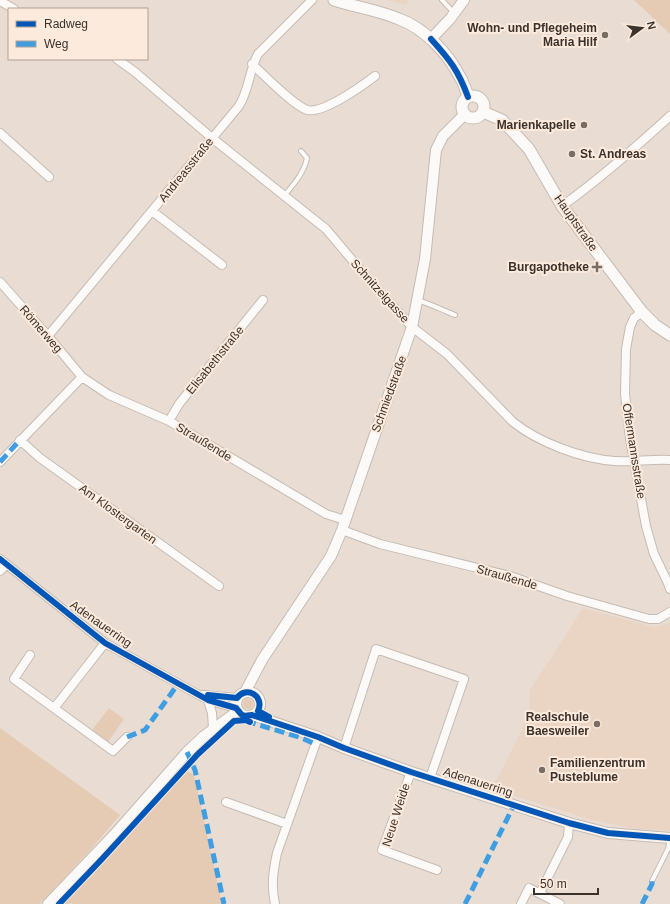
<svg xmlns="http://www.w3.org/2000/svg" width="670" height="904" font-family="Arial,sans-serif">
	<style>
		.built { fill: #ead5c4 }
		.green { fill: #e5cab4 }
		.lines { fill: none; stroke-linecap: round; stroke-linejoin: round }
		.service-casing { stroke: #c5bbb3; stroke-width: 6 }
		.minor-casing { stroke: #c5bbb3; stroke-width: 10 }
		.tertiary-casing { stroke: #c5bbb3; stroke-width: 12 }
		.secondary-casing { stroke: #c5bbb3; stroke-width: 13 }
		.service { stroke: #fcfaf8; stroke-width: 4 }
		.minor { stroke: #fcfaf8; stroke-width: 8 }
		.tertiary { stroke: #fcfaf8; stroke-width: 10 }
		.secondary { stroke: #fcfaf8; stroke-width: 11 }
		.quiet { stroke: #3f9de1; stroke-width: 5; stroke-dasharray: 10 5; stroke-linecap: butt }
		.cycleway-casing { stroke: #fceadc; stroke-width: 8 }
		.cycleway { stroke: #0057b8; stroke-width: 6 }
		.poi-dot { fill: #786e66; stroke: #fceadc; stroke-width: 1.5 }
		.labels { text-anchor: middle; dominant-baseline: central; stroke-width: 4; stroke-linejoin: round; paint-order: stroke }
		.poi-label { font-size: 12px; font-weight: bold; fill: #3b322b; stroke: #fceadc; text-anchor: end }
		.street-label { font-size: 12px; fill: #3b322b; stroke: #fceadc }
	</style>
	<rect width="100%" height="100%" fill="#e9ddd3"/>
	<path class="built" d="M387,0H409L406,5Z
		M583,608L654,627L670,623V831L637,829L592,820L492,789L529,715L530,690Z"/>
	<path class="green" d="M634,0H670V34Z
		M243 704a5 5 0 1 1 10 0a5 5 0 1 1-10 0Z
		M109,708L124,719L108,742L92,730Z
		M0,728L120,815L92,848L40,904H0Z
		M184,771C191,772 193,773 195,779L222,904H73L70,903L69,904H61L130,831Z"/>
	<g class="lines">
		<g class="service-casing">
			<path id="service" d="M442,0L454,13
				M284,196C294,184 304,173 307,158L301,151
				M417,300C431,304 442,310 455,315
				M652,881L668,849L670,839"/>
		</g>
		<g class="minor-casing">
			<path id="minor" d="M0,1L14,9
				M117,59L135,72L212,138L326,229L369,280L412,327L447,354L513,422C538,442 582,459 615,461C633,462 652,459 670,460
				M252,64C265,76 293,105 307,110C323,114 362,86 375,76
				M0,133L49,177
				M562,206C600,179 636,147 670,116
				M152,211L222,265
				M0,282L48,336L82,377L109,395L169,421L326,514L345,520
				M642,312L634,318L630,327L626,349L625,394L630,439L646,526L654,554L668,583L670,589
				M48,336L239,106C249,90 249,71 258,54L312,0
				M169,421L179,404L263,300
				M20,440L40,458L219,586
				M0,462L82,377
				M342,530L380,544L510,576L567,596L649,619H658L670,612
				M0,559L105,643L208,700L236,708
				M0,571L6,565
				M30,655L14,679L113,751L127,737
				M203,695L237,698
				M208,700L212,713L213,729
				M55,707L105,643
				M344,748L376,649L464,679L430,778
				M411,772L382,850L437,870
				M226,802L287,824
				M540,893L568,837L569,823
				M275,904C271,885 273,872 277,853L318,737
				M521,904L529,888L560,904"/>
		</g>
		<g class="tertiary-casing">
			<path id="tertiary" d="M431,39L450,19L464,0
				M236 704a12 12 0 1 1 24 0a12 12 0 1 1-24 0Z
				M245,692L262,660L331,556L342,530L412,327L425,259L436,150L443,136L465,114
				M252,715L318,737L344,748L411,772L569,823L608,833L670,838
				M48,904L114,835L187,752L204,736L238,711"/>
		</g>
		<g class="secondary-casing">
			<path id="secondary" d="M334,0C355,7 378,10 399,19C424,28 448,53 460,77C464,83 466,90 468,97
				M462 107a11 11 0 1 1 22 0a11 11 0 1 1-22 0Z
				M483,112L502,120L529,149L562,206L642,312L655,325L670,335"/>
		</g>
		<use href="#service" class="service"/>
		<use href="#minor" class="minor"/>
		<use href="#tertiary" class="tertiary"/>
		<use href="#secondary" class="secondary"/>
		<path class="quiet" d="M0,462L20,440
			M246,721L302,738L315,744
			M127,737L145,730L178,684
			M187,752L195,770L224,904
			M465,904L514,805
			M642,904L652,884V881"/>
		<g class="cycleway-casing">
			<path id="cycleway" d="M431,39C450,60 458,70 468,97
				M0,559L105,643L208,700L236,708L241,714L244,716L252,715L318,737L344,748L411,772L569,823L608,833L670,838
				M208,695L237,698C246,685 265,696 258,711L269,717
				M59,904L102,859L198,754L234,721L246,720L250,722"/>
		</g>
		<use href="#cycleway" class="cycleway"/>
	</g>
	<g class="poi-dot">
		<circle cx="605" cy="35" r="4"/>
		<circle cx="584" cy="125" r="4"/>
		<circle cx="572" cy="154" r="4"/>
		<path d="M595 261h4v4h4v4h-4v4h-4v-4h-4v-4h4z"/>
		<circle cx="597" cy="724" r="4"/>
		<circle cx="542" cy="770" r="4"/>
	</g>
	<g class="labels">
		<g class="poi-label">
			<text x="597" y="28">Wohn- und Pflegeheim<tspan x="597" dy="14">Maria Hilf</tspan></text>
			<text x="576" y="125">Marienkapelle</text>
			<text x="580" y="154" text-anchor="start">St. Andreas</text>
			<text x="589" y="267">Burgapotheke</text>
			<text x="589" y="717">Realschule<tspan x="589" dy="14">Baesweiler</tspan></text>
			<text x="550" y="763" text-anchor="start">Familienzentrum<tspan x="550" dy="14">Pusteblume</tspan></text>
		</g>
		<g class="street-label">
			<text transform="translate(186 170) rotate(-51)">Andreasstraße</text>
			<text transform="translate(576 223) rotate(55)">Hauptstraße</text>
			<text transform="translate(380 291) rotate(48)">Schnitzelgasse</text>
			<text transform="translate(41 329) rotate(49)">Römerweg</text>
			<text transform="translate(215 360) rotate(-51)">Elisabethstraße</text>
			<text transform="translate(389 394) rotate(-70)">Schmiedstraße</text>
			<text transform="translate(204 442) rotate(31)">Straußende</text>
			<text transform="translate(634 451) rotate(81)">Offermannsstraße</text>
			<text transform="translate(118 514) rotate(36)">Am Klostergarten</text>
			<text transform="translate(507 577) rotate(16)">Straußende</text>
			<text transform="translate(101 624) rotate(35)">Adenauerring</text>
			<text transform="translate(478 782) rotate(18)">Adenauerring</text>
			<text transform="translate(396 815) rotate(-72)">Neue Weide</text>
		</g>
	</g>
	<rect x="8" y="8" width="140" height="52" fill="#fceadc" stroke="#afa095"/>
	<rect x="16" y="21" width="20" height="6" fill="#0057b8" stroke="#afa095"/>
	<text x="44" y="28" font-size="12" fill="#3b322b">Radweg</text>
	<rect x="16" y="41" width="20" height="6" fill="#3f9de1" stroke="#afa095"/>
	<text x="44" y="48" font-size="12" fill="#3b322b">Weg</text>
	<g transform="translate(642 28) rotate(75)" stroke="#fceadc" stroke-width="3" paint-order="stroke">
	<path d="M0-3L7 15L0 10L-7 15Z" fill="#3b322b"/>
	<text y="-6" font-size="11" font-weight="bold" text-anchor="middle" fill="#3b322b">N</text>
	</g>
	<path d="M534 888v6h64v-6" fill="none" stroke="#3b322b" stroke-width="2"/>
	<text x="540" y="888" font-size="12" fill="#3b322b" stroke="#fceadc" stroke-width="3" paint-order="stroke">50 m</text>
</svg>
